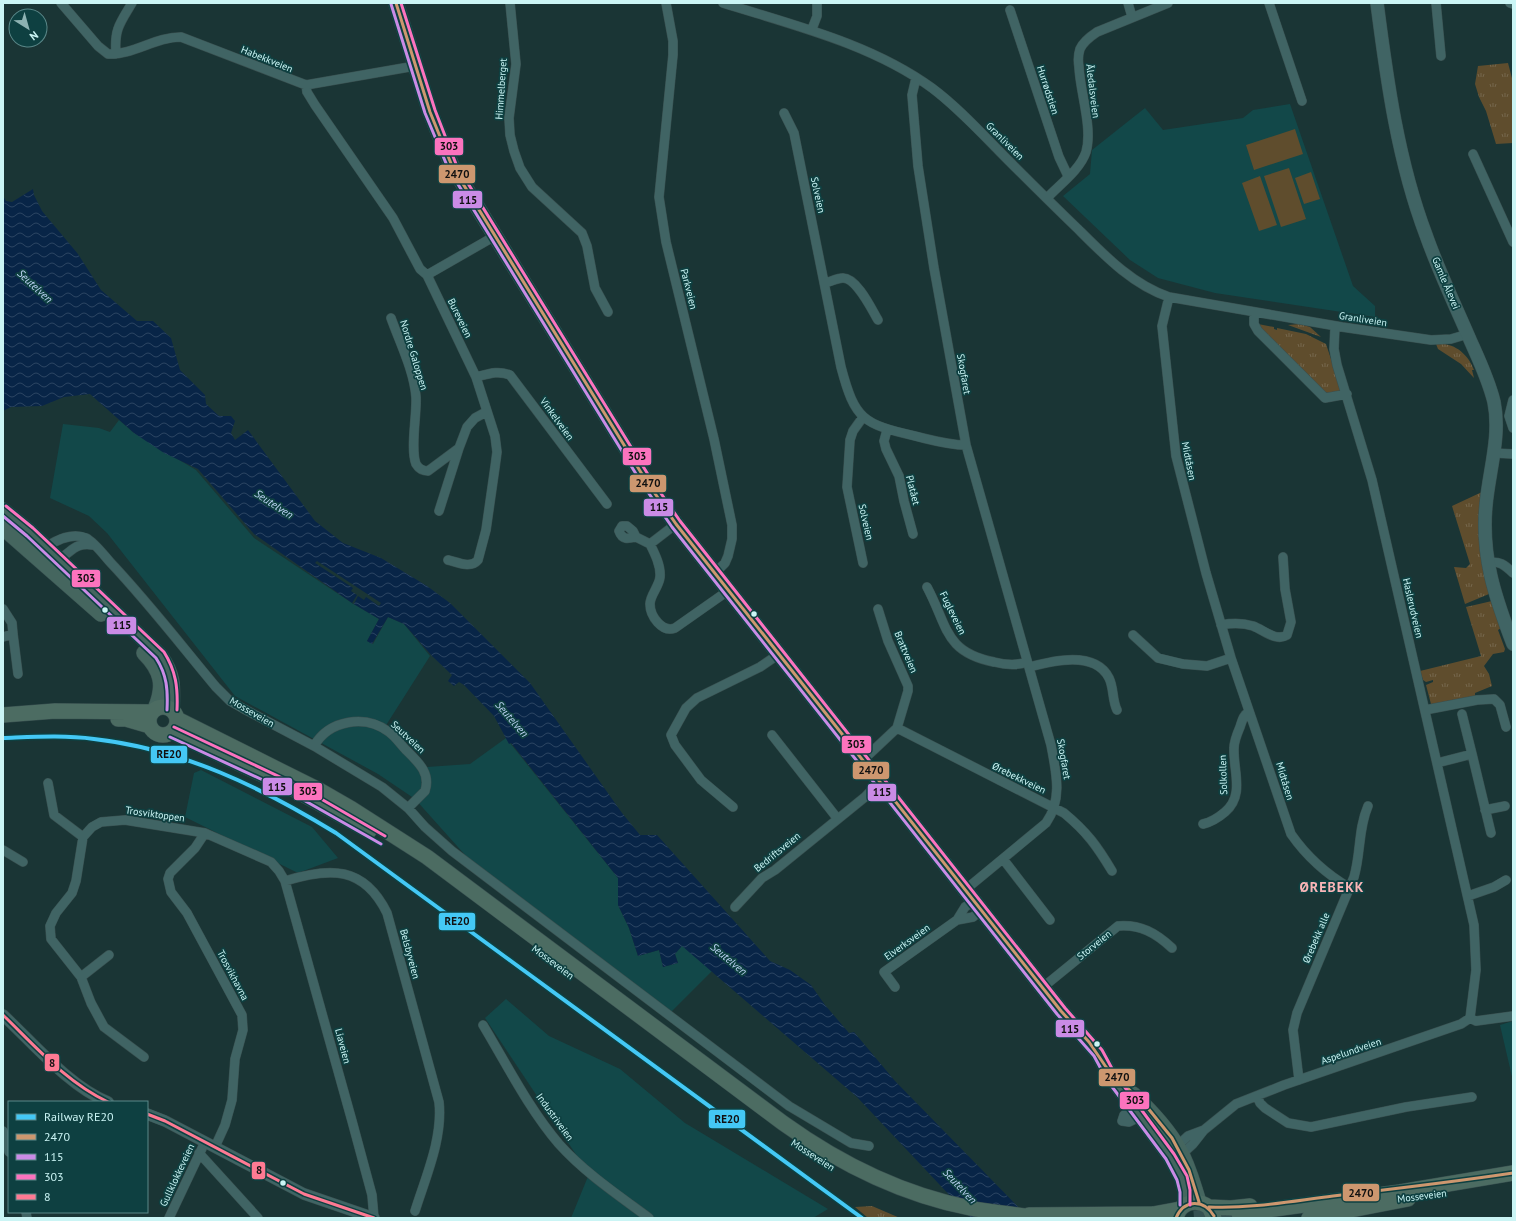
<svg xmlns="http://www.w3.org/2000/svg" width="1516" height="1221" font-family="'PT Sans',sans-serif">
	<style>
		.built { fill: #124849 }
		.grass { fill: url(#grass-tufts) }
		.pitch { fill: #5f4d2d }
		.water { fill: url(#water-waves) }
		.pier { fill: #1a3535 }
		.lines { fill: none; stroke-linecap: round; stroke-linejoin: round }
		.trunk-tunnel { stroke: #355252; stroke-width: 15; stroke-dasharray: 15 8; stroke-linecap: butt }
		.minor-casing { stroke: #395050; stroke-width: 10 }
		.tertiary-casing { stroke: #395050; stroke-width: 12 }
		.secondary-casing { stroke: #395050; stroke-width: 14 }
		.primary-casing { stroke: #395050; stroke-width: 16 }
		.trunk-casing { stroke: #395050; stroke-width: 16 }
		.minor { stroke: #406464; stroke-width: 9 }
		.tertiary { stroke: #406464; stroke-width: 11 }
		.secondary { stroke: #406464; stroke-width: 13 }
		.primary { stroke: #45665f; stroke-width: 15 }
		.trunk { stroke: #4c6c62; stroke-width: 15 }
		.bus-1-casing { stroke: #0e4041; stroke-width: 6 }
		.bus-2-casing { stroke: #0e4041; stroke-width: 6 }
		.bus-3-casing { stroke: #0e4041; stroke-width: 6 }
		.bus-4-casing { stroke: #0e4041; stroke-width: 6 }
		.bus-1 { stroke: #cd976f; stroke-width: 3 }
		.bus-2 { stroke: #ca8be6; stroke-width: 3 }
		.bus-3 { stroke: #fc73be; stroke-width: 3 }
		.bus-4 { stroke: #fe7a93; stroke-width: 3 }
		.rail-1-casing { stroke: #0e4041; stroke-width: 7 }
		.rail-1 { stroke: #44c8f5; stroke-width: 4 }
		.bus-dot { fill: #cbf5f5; stroke: #0e4041; stroke-width: 1.5 }
		.labels { text-anchor: middle; dominant-baseline: central; stroke-width: 3.5; stroke-linejoin: round; paint-order: stroke }
		.street-label { font-size: 10px; fill: #cbf5f5; stroke: #0e4041 }
		.water-label { font-size: 11px; font-style: italic; fill: #bdd4f4; stroke: #0e4041 }
		.district-label { font-size: 14px; font-weight: bold; letter-spacing: 1px; fill: #f9b5b7; stroke: #0e4041 }
		.line-badge { stroke: #0e4041; stroke-width: 1.5 }
		.pale-badge-label { font-size: 11px; text-anchor: middle; font-weight: bold; fill: #111 }
	</style>
	<defs>
		<pattern id="grass-tufts" width="24" height="20" patternUnits="userSpaceOnUse"><rect width="24" height="20" fill="#5f4d2d"/><path d="M3 7l-1-3M5 7V3M7 7l1-3M15 17l-1-3M17 17v-4M19 17l1-3" fill="none" stroke="#75674c"/></pattern>
		<pattern id="water-waves" width="16" height="10" patternUnits="userSpaceOnUse"><rect width="16" height="10" fill="#082547"/><path d="M0 5q4-4 8 0t8 0" fill="none" stroke="#2b4562"/></pattern>
	</defs>
	<rect width="100%" height="100%" fill="#1a3535"/>
	<path class="built" d="M1290,104L1353,286L1375,306V317L1215,293L1158,278L1130,260L1063,196L1090,174L1092,150L1145,108L1163,130L1243,118L1253,110Z
		M119,420L134,433L196,470L254,538L352,603L379,619L367,641L373,644L388,617L404,624L430,656L383,730L427,767L470,764L506,738L618,878V905L629,928L638,956L659,950L663,967L678,963L675,954L682,945L712,971L669,1014L483,875L415,799L378,774L235,696L107,533L89,516L50,498L63,424L99,428L110,432Z
		M201,770L312,827L338,858L298,873L185,817L194,773Z
		M506,999L549,1036L620,1069L685,1123L828,1209L813,1218H571L589,1174L485,1018Z
		M1513,1021V1081L1500,1025Z"/>
	<path class="grass" d="M1508,63L1513,82V143L1496,144L1486,111L1479,97L1475,84L1478,66Z
		M1258,324L1274,327V329L1277,330V328L1306,334L1326,344L1342,392L1326,394L1259,328Z
		M1300,324L1310,327L1321,337L1288,325Z
		M1436,344C1454,342 1468,354 1474,370H1472L1474,378L1461,364L1438,349Z
		M1482,492L1489,594L1465,604L1454,567L1466,568L1470,564L1452,506Z
		M1492,601L1501,628L1498,630L1505,649L1504,652L1493,654L1484,666L1489,674L1492,686L1475,693V697L1439,705L1431,704L1426,685L1433,682V680L1426,682L1423,680L1420,671L1481,656L1466,607Z
		M872,1206L900,1218H868L855,1207Z"/>
	<path class="pitch" d="M1295,129L1303,154L1254,170L1246,145Z
		M1289,168L1306,219L1281,227L1264,176Z
		M1311,172L1320,199L1304,204L1295,178Z
		M1260,176L1277,225L1259,231L1242,183Z"/>
	<path class="water" d="M33,189L34,195L42,211L78,254L101,290L137,321H153L171,338L180,370L205,395L206,404L219,416H231L235,421L231,433L235,440L248,430L315,521L343,543L381,558L427,586L450,603L530,683L622,813L640,835H657L770,961L790,970L811,985L825,1005L849,1033L854,1032L895,1081L1029,1218H971L857,1097L682,946L675,954L678,963L663,967L659,950L638,956L629,928L618,905V878L511,743L509,744L494,716L464,685L459,682L454,686L448,681L452,675L432,656L404,624L388,617L372,644L367,641L379,619L352,603L254,534L198,469L164,453L134,433L90,394L64,397L42,406L11,407L3,411V196L6,201L12,202Z"/>
	<path class="pier" d="M317,561L381,603L379,606L366,597L364,600L358,596L354,604L352,603L357,595L351,591L353,588L315,563Z"/>
	<g class="lines">
		<path class="trunk-tunnel" d="M1194,1218L1239,1214"/>
		<g class="minor-casing">
			<path id="minor" d="M61,3L98,46L108,54C134,55 155,37 181,37L306,85L415,66
				M510,3L516,64L509,118L510,135L514,151L520,168L532,187L582,233L587,246L595,288L608,312
				M666,3L673,41V55L659,197L666,242L714,439L732,525V539L728,556L725,563L715,573
				M723,3C793,25 872,44 932,88C960,109 983,135 1007,159C1031,183 1054,206 1078,229C1105,256 1133,285 1169,297L1342,327L1431,340L1451,339L1468,334
				M1128,3L1132,17
				M1269,3L1302,101
				M1436,3L1441,56
				M1510,3L1513,4
				M1010,10L1059,157L1068,176
				M812,29L817,16V3
				M116,54C114,29 120,23 132,3
				M916,78L912,95L918,166L934,268L966,445L1051,745C1056,772 1063,799 1046,823L965,890
				M306,85L307,92L315,105L393,218L420,269L427,275L476,377L495,436L497,452L495,467L486,530L478,560C471,569 457,562 448,560
				M784,113L794,133L841,367C855,420 863,424 915,436C932,440 948,445 966,445
				M1473,154L1513,242
				M1047,198C1059,185 1080,170 1086,152C1093,128 1080,92 1079,67C1078,61 1078,55 1080,49C1083,42 1091,36 1097,32L1168,3
				M427,275L495,236
				M825,283C830,282 837,278 843,278C857,278 872,310 878,320
				M1169,297L1162,326L1176,456L1206,573L1231,658L1291,834C1307,857 1326,874 1350,888
				M1254,313V324L1258,331L1325,398L1347,394
				M391,318C400,343 414,371 416,397C417,415 410,449 416,464C419,469 423,471 428,471L459,448L467,427L475,418L486,412
				M1335,326L1334,349L1337,365L1372,480L1474,925L1476,970L1470,1018
				M476,377C488,374 498,370 510,375L607,504
				M1513,400L1509,416L1513,428
				M887,430L884,441L886,449L899,476L904,501L913,534
				M1494,453L1513,454
				M439,511L459,448
				M636,537C628,539 622,540 619,531L622,526H627L633,531L636,537L650,544L676,524
				M650,544C655,554 661,566 660,577C659,587 650,595 650,604C650,616 662,633 675,628L722,595
				M45,550L46,547C57,540 72,532 86,538C94,542 103,554 110,562C147,601 181,645 216,687L230,701L244,709L314,746L382,787L408,808L425,827L452,851L789,1106L851,1143L869,1146
				M55,560C72,555 71,542 93,545
				M863,563L847,487L850,440L853,431L863,417
				M1487,563C1499,560 1505,565 1513,573
				M927,587C948,626 944,652 994,662C1006,665 1016,666 1027,662
				M3,609L12,623L13,634L3,637
				M1221,625C1232,623 1243,623 1253,626C1264,630 1276,642 1287,635L1291,622L1285,589L1283,557
				M13,634L18,674
				M1133,635L1158,658L1183,664L1207,666L1231,658
				M1029,667C1052,661 1095,650 1109,678C1114,688 1112,700 1117,710
				M1425,710L1477,700L1494,699L1500,705L1506,727
				M1462,714L1472,754
				M897,728L1064,813C1087,832 1097,846 1112,871
				M772,735L837,818
				M314,746C329,720 365,714 389,732C396,737 400,744 406,750C418,762 431,773 425,791L408,808
				M863,760L897,728L908,691V686L888,641L878,609
				M1437,763L1472,754L1491,833
				M48,783L54,815L83,837
				M733,807L701,780L675,745L671,735L686,708L697,698L760,667L779,654
				M1485,810L1505,806
				M1203,824C1212,822 1218,818 1225,812C1245,795 1233,771 1234,748C1234,741 1237,734 1240,727C1242,721 1243,715 1249,712
				M205,833L195,848L170,873L168,879L171,892L187,913L242,1015L243,1030L235,1059L232,1100L225,1125L215,1147
				M3,850L23,862
				M1003,859L1050,920
				M285,881C330,867 364,866 387,913L439,1102C443,1138 426,1176 415,1211
				M1468,896L1494,887L1506,880
				M735,907L762,878L775,870L865,797L880,781
				M957,920L973,917L981,910
				M81,977L109,955
				M895,987L884,972L957,920L965,907L974,901
				M1042,988L1118,926C1140,924 1156,933 1172,948
				M483,1025C507,1065 529,1109 559,1144C585,1173 618,1195 649,1218
				M144,1057L104,1027L91,1003L81,977L51,939L50,926L56,913L72,893L76,881L83,837L92,827L101,822L125,820L205,833L271,862L279,871L285,881L352,1121L372,1195L374,1218
				M1299,1080L1293,1030L1297,1013L1354,877C1361,853 1358,829 1368,806
				M1257,1096L1260,1103L1265,1108L1288,1123L1311,1127L1406,1107L1472,1097
				M1137,1107L1124,1115L1122,1121L1129,1122L1143,1115
				M3,1131L9,1152
				M1175,1148L1188,1136L1204,1130
				M199,1153L258,1218
				M1178,1155L1182,1154L1193,1144L1204,1130L1236,1104L1284,1085L1461,1024L1470,1018L1476,1021L1513,1016
				M26,1212L27,1218
				M169,1218L205,1142"/>
		</g>
		<g class="tertiary-casing">
			<path id="tertiary" d="M3,1015C33,1043 70,1087 108,1102
				M147,1114L165,1121L304,1194L374,1218"/>
		</g>
		<g class="secondary-casing">
			<path id="secondary" d="M1377,3C1387,81 1398,161 1426,235C1439,272 1456,307 1471,342C1480,362 1489,381 1494,402C1501,436 1489,471 1486,505C1481,556 1495,597 1513,644"/>
		</g>
		<g class="primary-casing">
			<path id="primary" d="M396,3L430,112L452,166L645,479L676,524L1061,1011L1098,1053L1111,1077L1170,1156L1182,1178L1185,1191V1205
				M3,510L30,532L160,655C174,675 173,686 172,710
				M3,528L101,614
				M144,653C162,671 165,686 155,709
				M1133,1094C1150,1110 1168,1129 1179,1149C1189,1166 1193,1184 1199,1202"/>
		</g>
		<g class="trunk-casing">
			<path id="trunk" d="M149 721a14 14 0 1 1 28 0a14 14 0 1 1-28 0Z
				M3,715L55,711L152,712
				M118,719H126L150,726
				M177,719L319,790L352,809L427,857L783,1123C840,1164 900,1194 970,1208C993,1213 1016,1214 1039,1218
				M172,732L295,790L369,831
				M1209,1207L1231,1208L1250,1206
				M1239,1214L1400,1192L1513,1173
				M1029,1215L1153,1214L1180,1209
				M1176,1218C1180,1202 1196,1198 1209,1207L1214,1218
				M1309,1218L1408,1199"/>
		</g>
		<use href="#minor" class="minor"/>
		<use href="#tertiary" class="tertiary"/>
		<use href="#secondary" class="secondary"/>
		<use href="#primary" class="primary"/>
		<use href="#trunk" class="trunk"/>
		<g class="bus-1-casing">
			<path id="bus-1" d="M396,3L430,112L452,166L645,479L676,524L1061,1011L1089,1042L1106,1067L1147,1107L1172,1138L1189,1170L1199,1202
				M1209,1207C1250,1209 1292,1201 1333,1196C1393,1189 1453,1182 1513,1173
				M1176,1218C1184,1199 1204,1199 1214,1216"/>
		</g>
		<g class="bus-2-casing">
			<path id="bus-2" d="M391,4L425,113L448,168L641,482L672,527L1057,1014L1094,1056L1107,1080L1166,1159L1177,1180L1180,1192V1205
				M3,516L27,536L156,658C167,675 168,690 167,710
				M170,737L293,794L381,844"/>
		</g>
		<g class="bus-3-casing">
			<path id="bus-3" d="M401,3L435,110L456,164L649,476L680,521L1065,1008L1102,1050L1115,1074L1174,1154L1187,1176L1190,1190V1205
				M6,506L33,528L164,652C176,671 178,688 177,710
				M174,727L297,785L385,836"/>
		</g>
		<g class="bus-4-casing">
			<path id="bus-4" d="M3,1015C36,1047 66,1082 108,1102
				M147,1114L165,1121L304,1194L374,1218"/>
		</g>
		<use href="#bus-1" class="bus-1"/>
		<use href="#bus-2" class="bus-2"/>
		<use href="#bus-3" class="bus-3"/>
		<use href="#bus-4" class="bus-4"/>
		<g class="rail-1-casing">
			<path id="rail-1" d="M3,738C33,737 64,735 94,739C183,749 261,787 336,833L862,1218"/>
		</g>
		<use href="#rail-1" class="rail-1"/>
	</g>
	<g class="bus-dot">
		<circle cx="105" cy="610" r="3.5"/>
		<circle cx="754" cy="614" r="3.5"/>
		<circle cx="1097" cy="1044" r="3.5"/>
		<circle cx="283" cy="1183" r="3.5"/>
	</g>
	<g class="labels">
		<g class="street-label">
			<text transform="translate(267 59) rotate(22)">Habekkveien</text>
			<text transform="translate(501 89) rotate(-86)">Himmelberget</text>
			<text transform="translate(1048 90) rotate(72)">Hurrødstien</text>
			<text transform="translate(1093 91) rotate(83)">Åledalsveien</text>
			<text transform="translate(1005 141) rotate(45)">Granliveien</text>
			<text transform="translate(818 195) rotate(78)">Solveien</text>
			<text transform="translate(1446 283) rotate(67)">Gamle Ålevei</text>
			<text transform="translate(689 289) rotate(76)">Parkveien</text>
			<text transform="translate(460 318) rotate(64)">Bureveien</text>
			<text transform="translate(1363 319) rotate(9)">Granliveien</text>
			<text transform="translate(414 355) rotate(73)">Nordre Galoppen</text>
			<text transform="translate(964 374) rotate(80)">Skogfaret</text>
			<text transform="translate(557 419) rotate(54)">Vinkelveien</text>
			<text transform="translate(1189 461) rotate(79)">Midtåsen</text>
			<text transform="translate(913 490) rotate(76)">Platået</text>
			<text transform="translate(866 522) rotate(77)">Solveien</text>
			<text transform="translate(1413 608) rotate(77)">Haslerudveien</text>
			<text transform="translate(953 613) rotate(64)">Fugleveien</text>
			<text transform="translate(906 652) rotate(67)">Brattveien</text>
			<text transform="translate(252 712) rotate(30)">Mosseveien</text>
			<text transform="translate(408 737) rotate(43)">Seutveien</text>
			<text transform="translate(1064 759) rotate(80)">Skogfaret</text>
			<text transform="translate(1223 775) rotate(-92)">Solkollen</text>
			<text transform="translate(1019 778) rotate(26)">Ørebekkveien</text>
			<text transform="translate(1285 781) rotate(73)">Midtåsen</text>
			<text transform="translate(155 814) rotate(8)">Trosviktoppen</text>
			<text transform="translate(777 852) rotate(-39)">Bedriftsveien</text>
			<text transform="translate(1316 938) rotate(-67)">Ørebekk alle</text>
			<text transform="translate(907 942) rotate(-36)">Elverksveien</text>
			<text transform="translate(1094 945) rotate(-39)">Storveien</text>
			<text transform="translate(410 954) rotate(75)">Belsbyveien</text>
			<text transform="translate(553 962) rotate(37)">Mosseveien</text>
			<text transform="translate(233 975) rotate(62)">Trosvikhavna</text>
			<text transform="translate(343 1046) rotate(75)">Liaveien</text>
			<text transform="translate(1351 1051) rotate(-19)">Aspelundveien</text>
			<text transform="translate(555 1117) rotate(54)">Industriveien</text>
			<text transform="translate(813 1155) rotate(33)">Mosseveien</text>
			<text transform="translate(177 1175) rotate(-65)">Gullklokkeveien</text>
			<text transform="translate(1422 1196) rotate(-7)">Mosseveien</text>
		</g>
		<g class="water-label">
			<text transform="translate(35 286) rotate(43)">Seutelven</text>
			<text transform="translate(274 504) rotate(33)">Seutelven</text>
			<text transform="translate(512 719) rotate(49)">Seutelven</text>
			<text transform="translate(729 959) rotate(40)">Seutelven</text>
			<text transform="translate(960 1186) rotate(47)">Seutelven</text>
		</g>
		<g class="district-label">
			<text x="1332" y="887">ØREBEKK</text>
		</g>
	</g>
	<g class="line-badge">
		<rect x="434" y="137" width="30" height="19" rx="4" fill="#fc73be"/>
		<rect x="438" y="164" width="38" height="20" rx="4" fill="#cd976f"/>
		<rect x="452" y="190" width="31" height="19" rx="4" fill="#ca8be6"/>
		<rect x="622" y="447" width="30" height="19" rx="4" fill="#fc73be"/>
		<rect x="629" y="474" width="38" height="19" rx="4" fill="#cd976f"/>
		<rect x="643" y="498" width="31" height="19" rx="4" fill="#ca8be6"/>
		<rect x="71" y="569" width="30" height="19" rx="4" fill="#fc73be"/>
		<rect x="106" y="616" width="31" height="19" rx="4" fill="#ca8be6"/>
		<rect x="841" y="735" width="31" height="19" rx="4" fill="#fc73be"/>
		<rect x="150" y="745" width="38" height="19" rx="4" fill="#44c8f5"/>
		<rect x="852" y="761" width="38" height="19" rx="4" fill="#cd976f"/>
		<rect x="262" y="777" width="31" height="19" rx="4" fill="#ca8be6"/>
		<rect x="293" y="782" width="30" height="19" rx="4" fill="#fc73be"/>
		<rect x="867" y="783" width="30" height="19" rx="4" fill="#ca8be6"/>
		<rect x="438" y="912" width="38" height="19" rx="4" fill="#44c8f5"/>
		<rect x="1055" y="1019" width="30" height="19" rx="4" fill="#ca8be6"/>
		<rect x="44" y="1053" width="16" height="19" rx="4" fill="#fe7a93"/>
		<rect x="1098" y="1068" width="38" height="19" rx="4" fill="#cd976f"/>
		<rect x="1119" y="1091" width="31" height="19" rx="4" fill="#fc73be"/>
		<rect x="708" y="1109" width="38" height="20" rx="4" fill="#44c8f5"/>
		<rect x="251" y="1161" width="15" height="19" rx="4" fill="#fe7a93"/>
		<rect x="1342" y="1183" width="38" height="19" rx="4" fill="#cd976f"/>
	</g>
	<g class="pale-badge-label">
		<text x="449" y="150">303</text>
		<text x="457" y="178">2470</text>
		<text x="468" y="204">115</text>
		<text x="637" y="460">303</text>
		<text x="648" y="487">2470</text>
		<text x="659" y="511">115</text>
		<text x="86" y="582">303</text>
		<text x="122" y="629">115</text>
		<text x="856" y="748">303</text>
		<text x="169" y="758">RE20</text>
		<text x="871" y="774">2470</text>
		<text x="277" y="791">115</text>
		<text x="308" y="795">303</text>
		<text x="882" y="796">115</text>
		<text x="457" y="925">RE20</text>
		<text x="1070" y="1033">115</text>
		<text x="52" y="1067">8</text>
		<text x="1117" y="1081">2470</text>
		<text x="1135" y="1104">303</text>
		<text x="727" y="1123">RE20</text>
		<text x="259" y="1174">8</text>
		<text x="1361" y="1197">2470</text>
	</g>
	<rect width="1516" height="1221" fill="none" stroke="#cbf5f5" stroke-width="8"/>
	<rect x="8" y="1101" width="140" height="112" fill="#0e4041" stroke="#5a8889"/>
	<rect x="16" y="1114" width="20" height="6" fill="#44c8f5" stroke="#5a8889"/>
	<text x="44" y="1121" font-size="12" fill="#cbf5f5">Railway RE20</text>
	<rect x="16" y="1134" width="20" height="6" fill="#cd976f" stroke="#5a8889"/>
	<text x="44" y="1141" font-size="12" fill="#cbf5f5">2470</text>
	<rect x="16" y="1154" width="20" height="6" fill="#ca8be6" stroke="#5a8889"/>
	<text x="44" y="1161" font-size="12" fill="#cbf5f5">115</text>
	<rect x="16" y="1174" width="20" height="6" fill="#fc73be" stroke="#5a8889"/>
	<text x="44" y="1181" font-size="12" fill="#cbf5f5">303</text>
	<rect x="16" y="1194" width="20" height="6" fill="#fe7a93" stroke="#5a8889"/>
	<text x="44" y="1201" font-size="12" fill="#cbf5f5">8</text>
	<g transform="translate(28 28) rotate(143)"><circle r="19" fill="#0e4041" stroke="#5a8889"/>
	<path d="M0-3L7 15L0 10L-7 15Z" fill="#8db2b2"/>
	<text y="-6" font-size="11" font-weight="bold" text-anchor="middle" fill="#cbf5f5">N</text>
	</g>
</svg>
